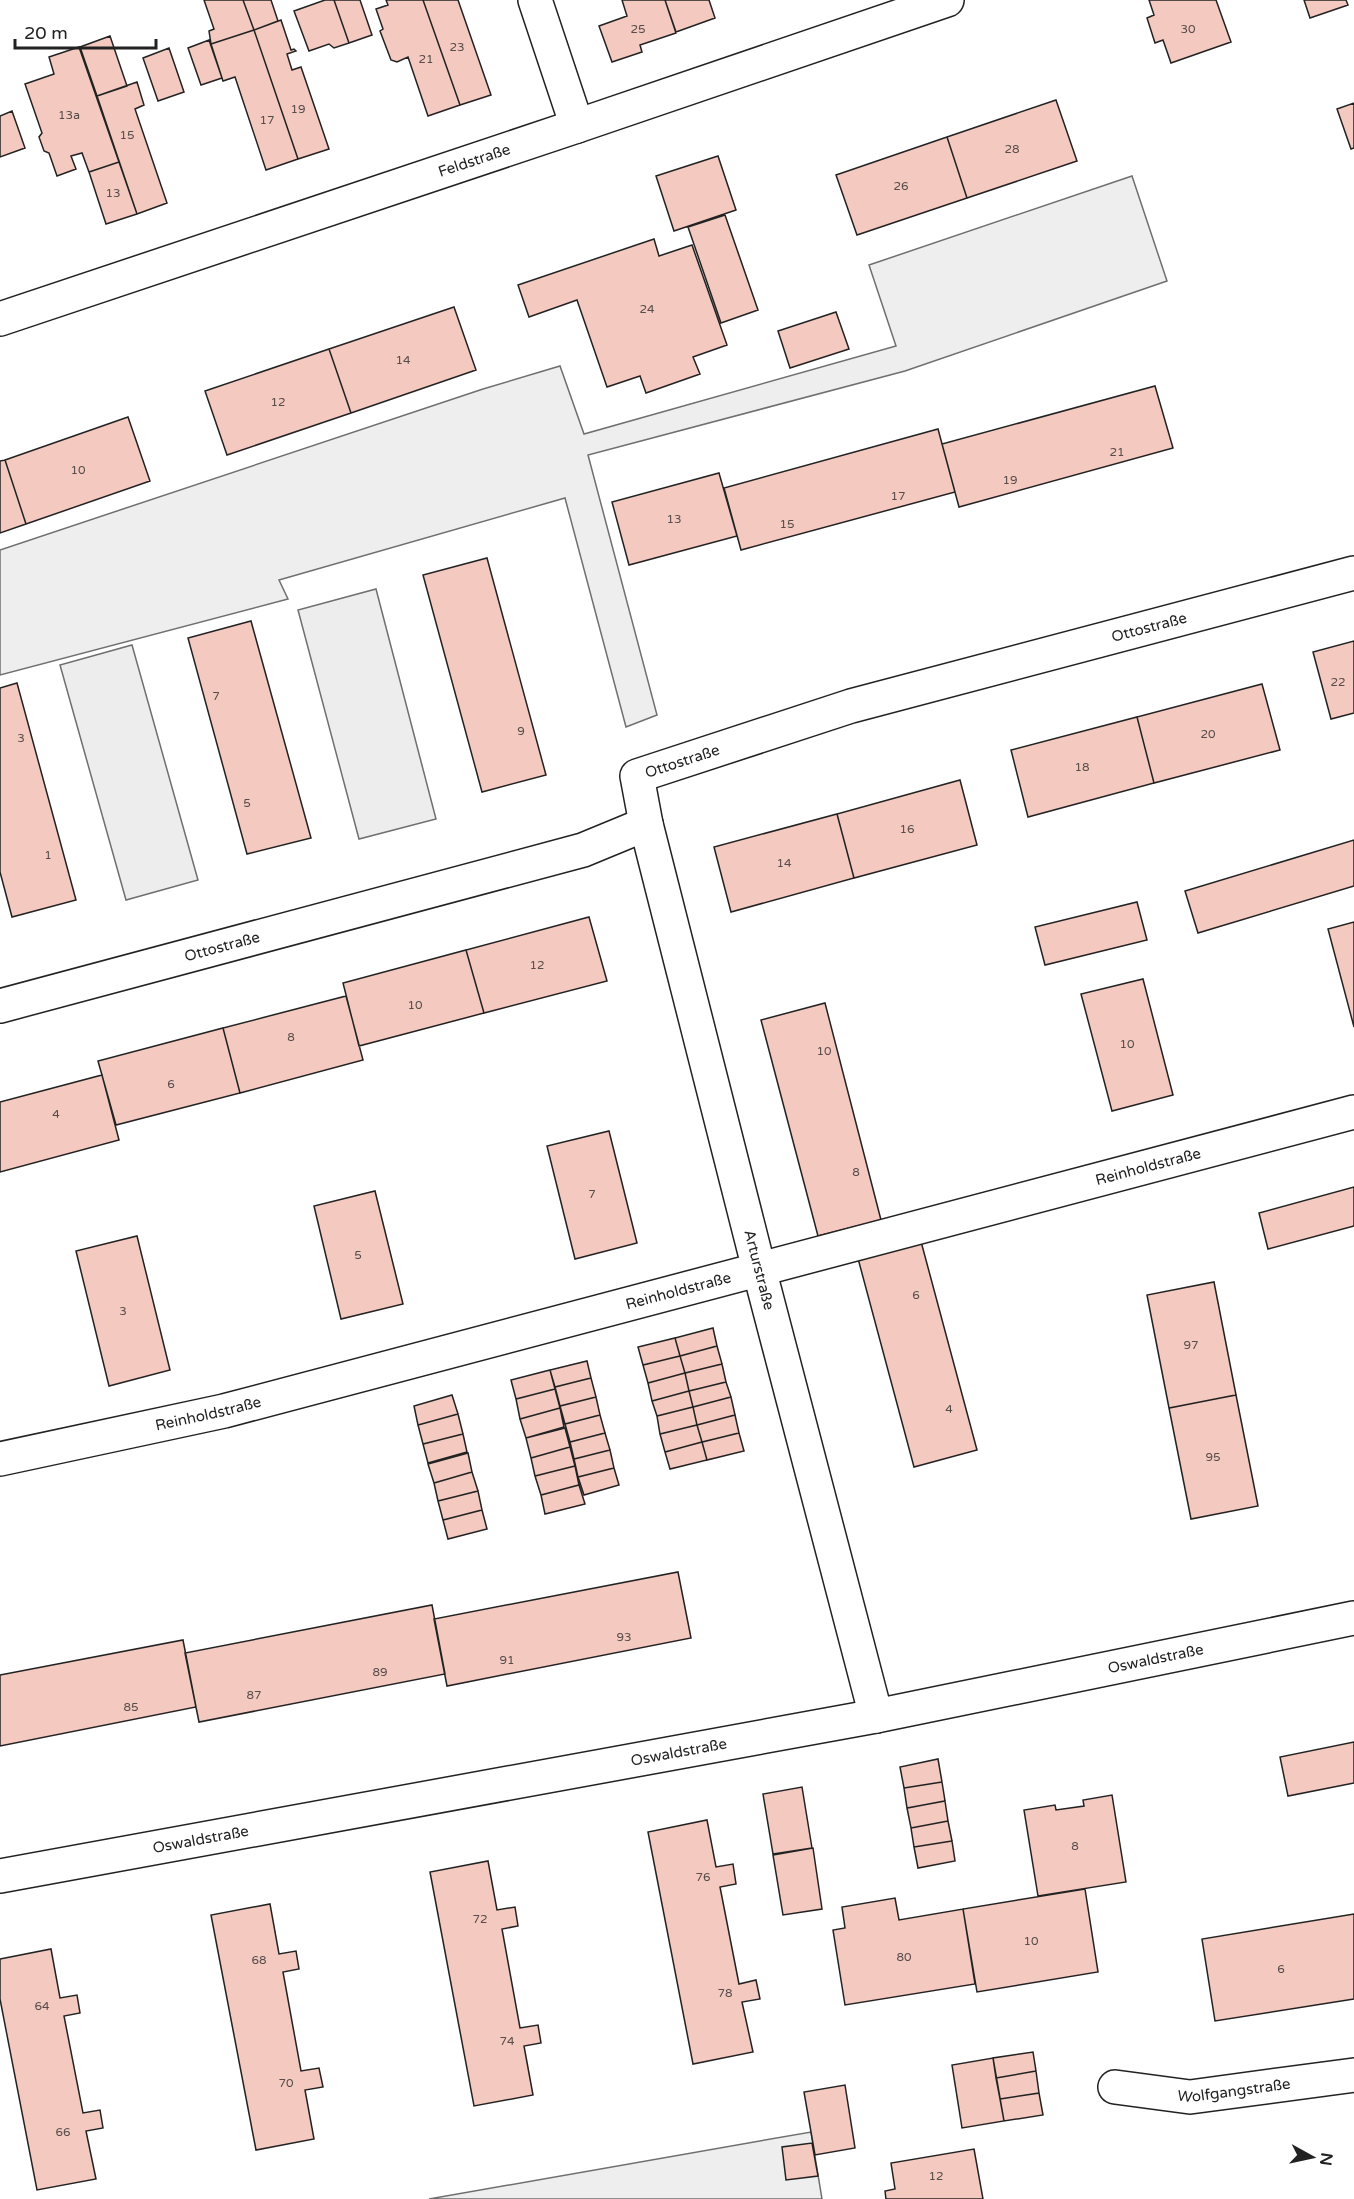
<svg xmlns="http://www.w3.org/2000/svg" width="1354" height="2199" font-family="'Varela Round',sans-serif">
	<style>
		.green { fill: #eee; stroke: #6f6f6f; stroke-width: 1.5 }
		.parking { fill: #ededed; stroke: #6f6f6f; stroke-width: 1.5 }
		.building { fill: #f3c9c0; stroke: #222; stroke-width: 1.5 }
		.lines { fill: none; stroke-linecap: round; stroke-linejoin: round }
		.street-casing { stroke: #222; stroke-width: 36 }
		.street { stroke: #fff; stroke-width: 33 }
		.labels { text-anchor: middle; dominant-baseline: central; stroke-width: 4.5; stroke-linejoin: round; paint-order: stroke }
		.number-label { font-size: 12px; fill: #564c4a }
		.street-label { font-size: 15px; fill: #222; stroke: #fff }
	</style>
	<rect width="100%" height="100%" fill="#fff"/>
	<path class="green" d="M1132,176L1167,281L905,371L588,455L657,715L626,727L565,498L279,580L288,599L0,675V550L483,389L560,366L584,434L896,346L869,265Z
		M811,2132L822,2199H429Z"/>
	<path class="parking" d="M376,589L436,819L359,839L298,610Z
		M132,645L198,880L126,900L60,665Z"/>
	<path class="building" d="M204,0H243L254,30L211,44L209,31L214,29Z
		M243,0H271L278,21L254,30Z
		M325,0H334L349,43L334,48L329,44L309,51L294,11Z
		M334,0H360L372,35L349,43Z
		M386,0H423L460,105L428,116L408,57L397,62L391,60L380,31L383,29L376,9L388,5Z
		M423,0H458L491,95L460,105Z
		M622,0H665L676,33L640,45L642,52L612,62L599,26L627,16Z
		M665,0H709L715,18L676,32Z
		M1149,0H1216L1231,42L1171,63L1163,40L1155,43L1147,18L1154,15Z
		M1304,0H1346L1348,5L1310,18Z
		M281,20L291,50L294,49L296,51L287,54L292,70L301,67L329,149L298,159L254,30Z
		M254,30L298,159L266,170L235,77L223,81L211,44Z
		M110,36L127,86L97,96L80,47Z
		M209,40L222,78L201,85L188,48Z
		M79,47L119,162L89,172L82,153L71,156L76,169L57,176L49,153L44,151L39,137L42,133L25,84L54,74L49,57Z
		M169,48L184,92L158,101L143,58Z
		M137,82L144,105L135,109L167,203L137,214L97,96Z
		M1056,100L1077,161L967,198L947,137Z
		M1354,103V148L1351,149L1337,109Z
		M12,111L25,148L0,157V116Z
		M947,137L967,198L857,235L836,175Z
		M718,156L736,210L674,231L656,176Z
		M119,162L137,214L106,224L89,172Z
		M725,215L758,310L721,323L688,227Z
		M654,239L659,256L692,245L727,345L693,357L700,374L646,393L640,376L607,387L577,300L529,317L518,285Z
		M454,307L476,370L351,413L329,349Z
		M836,312L849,349L790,368L778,331Z
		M329,349L351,413L227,455L205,391Z
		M1155,386L1173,448L959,507L942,444Z
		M128,417L150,481L26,524L5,460Z
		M938,429L955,492L741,550L724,488Z
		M5,460L26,524L0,533V461Z
		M719,473L737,536L629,565L612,502Z
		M487,558L546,775L482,792L423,575Z
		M251,621L311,838L247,854L188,638Z
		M1354,641V713L1331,719L1313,652Z
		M17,683L76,900L12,917L0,872V688Z
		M1262,684L1280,750L1154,783L1137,717Z
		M1137,717L1154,783L1028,817L1011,750Z
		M960,780L977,845L854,878L837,814Z
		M837,814L854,878L731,912L714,847Z
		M1354,840V886L1198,933L1185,891Z
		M1137,902L1147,940L1045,965L1035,927Z
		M589,917L607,981L484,1013L466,950Z
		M1354,922V1027L1328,929Z
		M466,950L484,1013L359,1046L343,983Z
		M1143,979L1173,1095L1112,1111L1081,994Z
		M346,996L363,1060L240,1093L223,1028Z
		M825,1003L881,1220L818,1236L761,1020Z
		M223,1028L240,1093L116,1125L98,1061Z
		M102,1075L119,1140L0,1172V1102Z
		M609,1131L637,1243L575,1259L547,1146Z
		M1354,1187V1226L1268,1249L1259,1213Z
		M375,1191L403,1304L341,1319L314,1206Z
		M919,1234L977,1450L914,1467L856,1251Z
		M137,1236L170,1370L109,1386L76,1251Z
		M1214,1282L1236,1395L1169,1408L1147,1295Z
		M713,1328L717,1346L680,1356L675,1338Z
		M675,1338L680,1356L643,1365L638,1347Z
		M717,1346L722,1364L685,1373L680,1356Z
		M680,1356L685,1373L648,1383L643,1365Z
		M587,1361L591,1378L555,1387L550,1370Z
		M722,1364L726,1382L689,1391L685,1373Z
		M550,1370L555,1389L516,1399L511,1380Z
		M685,1373L689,1391L652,1401L648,1383Z
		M591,1378L596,1397L560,1406L555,1387Z
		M726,1382L731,1397L693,1407L689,1391Z
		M555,1389L560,1408L520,1419L516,1399Z
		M689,1391L693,1407L657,1416L652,1401Z
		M452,1395L458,1414L418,1425L414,1406Z
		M1236,1395L1258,1506L1191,1519L1169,1408Z
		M596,1397L600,1415L565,1424L560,1406Z
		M731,1397L735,1415L697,1425L693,1407Z
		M693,1407L697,1425L660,1434L657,1416Z
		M560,1408L564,1427L526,1438L520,1419Z
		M458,1414L463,1434L423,1444L418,1425Z
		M600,1415L605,1433L570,1442L565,1424Z
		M735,1415L739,1433L702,1442L697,1425Z
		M697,1425L702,1442L665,1452L660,1434Z
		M565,1428L570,1447L531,1458L526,1438Z
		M605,1433L610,1450L574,1459L570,1442Z
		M739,1433L744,1451L707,1460L702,1442Z
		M463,1434L467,1452L428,1463L423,1444Z
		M702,1442L707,1460L670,1469L665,1452Z
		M570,1447L575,1466L535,1476L531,1458Z
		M610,1450L614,1468L578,1477L574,1459Z
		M468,1453L472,1472L434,1483L428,1464Z
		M575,1466L579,1485L541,1495L535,1476Z
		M614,1468L619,1485L584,1495L578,1477Z
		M472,1472L478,1491L438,1501L434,1483Z
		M579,1485L585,1504L545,1514L541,1495Z
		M478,1491L482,1510L443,1520L438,1501Z
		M482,1510L487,1529L448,1539L443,1520Z
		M678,1572L691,1638L447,1686L434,1619Z
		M432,1605L445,1674L199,1722L185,1653Z
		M183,1640L196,1707L0,1746V1675Z
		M1354,1742V1783L1288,1796L1280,1757Z
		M938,1759L942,1782L904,1788L900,1767Z
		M942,1782L945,1801L907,1808L904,1788Z
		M802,1787L812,1848L773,1854L763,1794Z
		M1112,1795L1126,1882L1038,1896L1024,1810L1055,1805L1056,1810L1084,1806L1083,1800Z
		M945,1801L948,1821L911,1828L907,1808Z
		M707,1820L716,1867L733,1864L736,1884L720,1887L739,1984L756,1980L760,1999L742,2002L753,2052L693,2064L648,1832Z
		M948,1821L952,1841L914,1847L911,1828Z
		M952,1841L955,1861L918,1868L914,1847Z
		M813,1848L822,1909L783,1915L773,1855Z
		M488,1861L497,1910L515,1907L518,1926L502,1929L520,2028L538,2025L541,2043L524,2046L533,2095L474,2106L430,1872Z
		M1085,1889L1098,1972L977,1992L963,1909Z
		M895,1898L899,1920L963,1909L975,1984L845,2005L833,1930L845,1928L842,1907Z
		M270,1904L279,1954L296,1951L299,1969L283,1972L301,2071L319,2068L323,2087L305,2090L314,2139L256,2150L211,1915Z
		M1354,1914V1999L1215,2021L1202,1939Z
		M51,1949L60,1998L77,1995L80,2013L64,2016L83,2113L100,2110L103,2128L86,2131L96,2179L37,2190L0,1999V1959Z
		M1033,2052L1036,2071L996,2078L993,2058Z
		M993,2058L1004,2121L962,2128L952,2065Z
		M1036,2071L1039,2093L1000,2099L996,2078Z
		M845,2085L855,2148L815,2155L804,2092Z
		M1039,2093L1043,2115L1004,2121L1000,2099Z
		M812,2143L818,2176L786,2180L782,2147Z
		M974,2149L983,2199H886L885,2191L895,2189L891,2163Z"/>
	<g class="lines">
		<g class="street-casing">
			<g id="street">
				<path d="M535,0L577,126"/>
				<path id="s1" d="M0,319L577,126L947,0"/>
				<path id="s2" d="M646,824L759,1269L876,1716"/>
				<path id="s3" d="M0,1006L583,850L646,824L637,776L851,706L1354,573"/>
				<path id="s4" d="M0,1459L224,1411L1354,1112"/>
				<path id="s5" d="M0,1876L876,1716L1354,1618"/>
				<path id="s6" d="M1115,2087L1190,2097L1354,2075"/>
			</g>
		</g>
		<use href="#street" class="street"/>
	</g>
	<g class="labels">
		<g class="number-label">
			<text x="638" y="29">25</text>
			<text x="1188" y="29">30</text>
			<text x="457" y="47">23</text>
			<text x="426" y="59">21</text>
			<text x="298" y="109">19</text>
			<text x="69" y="115">13a</text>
			<text x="267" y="120">17</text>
			<text x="127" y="135">15</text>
			<text x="1012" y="149">28</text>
			<text x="901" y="186">26</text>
			<text x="113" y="193">13</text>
			<text x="647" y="309">24</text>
			<text x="403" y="360">14</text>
			<text x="278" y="402">12</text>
			<text x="1117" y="452">21</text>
			<text x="78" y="470">10</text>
			<text x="1010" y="480">19</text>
			<text x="898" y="496">17</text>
			<text x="674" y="519">13</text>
			<text x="787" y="524">15</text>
			<text x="1338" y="682">22</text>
			<text x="216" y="696">7</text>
			<text x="521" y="731">9</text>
			<text x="1208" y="734">20</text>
			<text x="21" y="738">3</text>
			<text x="1082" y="767">18</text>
			<text x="247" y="803">5</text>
			<text x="907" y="829">16</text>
			<text x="48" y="855">1</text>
			<text x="784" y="863">14</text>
			<text x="537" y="965">12</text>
			<text x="415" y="1005">10</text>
			<text x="291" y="1037">8</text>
			<text x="1127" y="1044">10</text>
			<text x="824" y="1051">10</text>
			<text x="171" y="1084">6</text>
			<text x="56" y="1114">4</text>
			<text x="856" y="1172">8</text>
			<text x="592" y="1194">7</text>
			<text x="358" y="1255">5</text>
			<text x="916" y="1295">6</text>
			<text x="123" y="1311">3</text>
			<text x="1191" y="1345">97</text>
			<text x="949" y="1409">4</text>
			<text x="1213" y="1457">95</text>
			<text x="624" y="1637">93</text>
			<text x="507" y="1660">91</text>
			<text x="380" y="1672">89</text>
			<text x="254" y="1695">87</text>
			<text x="131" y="1707">85</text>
			<text x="1075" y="1846">8</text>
			<text x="703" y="1877">76</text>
			<text x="480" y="1919">72</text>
			<text x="1031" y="1941">10</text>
			<text x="904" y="1957">80</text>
			<text x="259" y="1960">68</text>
			<text x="1281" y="1969">6</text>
			<text x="725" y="1993">78</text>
			<text x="42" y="2006">64</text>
			<text x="507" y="2041">74</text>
			<text x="286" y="2083">70</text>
			<text x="63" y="2132">66</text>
			<text x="936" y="2176">12</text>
		</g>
		<g class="street-label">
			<text stroke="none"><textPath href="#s1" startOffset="500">Feldstraße</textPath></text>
			<text stroke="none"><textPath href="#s3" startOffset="1254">Ottostraße</textPath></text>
			<text stroke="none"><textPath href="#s3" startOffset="768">Ottostraße</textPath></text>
			<text stroke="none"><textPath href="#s3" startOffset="230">Ottostraße</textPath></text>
			<text stroke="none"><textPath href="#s4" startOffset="1185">Reinholdstraße</textPath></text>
			<text stroke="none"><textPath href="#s2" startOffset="460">Arturstraße</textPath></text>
			<text stroke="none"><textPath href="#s4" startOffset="699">Reinholdstraße</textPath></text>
			<text stroke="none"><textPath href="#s4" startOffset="213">Reinholdstraße</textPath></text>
			<text stroke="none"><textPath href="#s5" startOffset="1176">Oswaldstraße</textPath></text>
			<text stroke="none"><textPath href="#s5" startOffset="690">Oswaldstraße</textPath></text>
			<text stroke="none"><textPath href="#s5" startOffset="204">Oswaldstraße</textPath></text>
			<text stroke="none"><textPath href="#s6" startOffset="120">Wolfgangstraße</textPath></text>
		</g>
	</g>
	<g transform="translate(1312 2157) rotate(98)" stroke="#ffffff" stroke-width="4.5" paint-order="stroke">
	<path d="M0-4.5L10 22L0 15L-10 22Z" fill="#222222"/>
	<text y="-9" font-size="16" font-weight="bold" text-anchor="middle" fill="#222222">N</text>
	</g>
	<path d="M15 39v9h141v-9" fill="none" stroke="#222222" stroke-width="3"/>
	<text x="24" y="39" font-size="18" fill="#222222" stroke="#ffffff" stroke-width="4.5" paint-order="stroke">20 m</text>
</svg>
